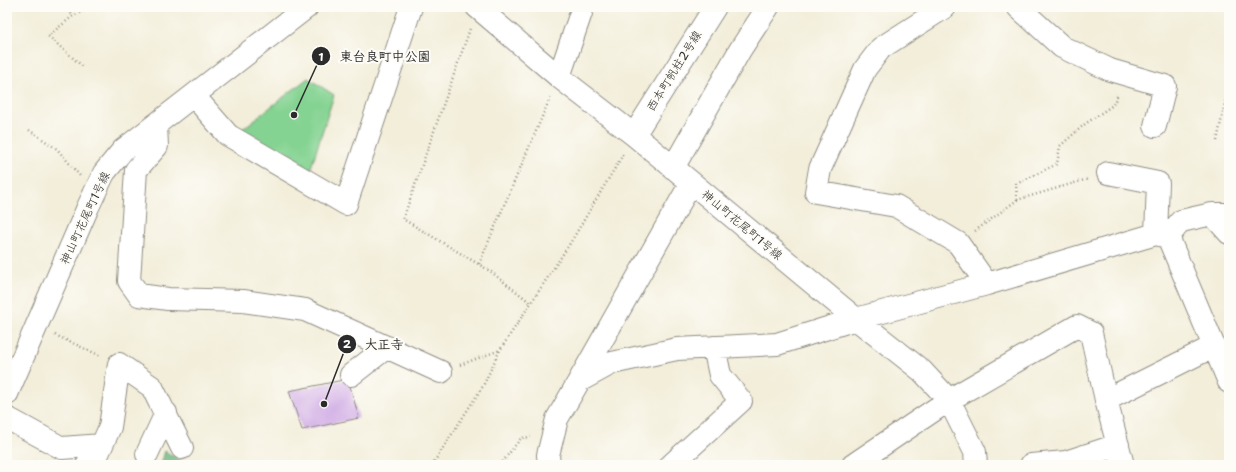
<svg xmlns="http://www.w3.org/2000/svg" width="1236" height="472" font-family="'Shantell Sans','Klee One',sans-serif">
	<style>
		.green { fill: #84d392; stroke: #587f5e }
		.forest { fill: #6bb57c; stroke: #4b7054 }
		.building { fill: #cba1e3 }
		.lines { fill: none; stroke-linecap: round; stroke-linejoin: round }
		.minor-casing { stroke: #8f8c82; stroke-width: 24 }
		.path { stroke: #8f8c82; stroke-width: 2.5; stroke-dasharray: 1 3; stroke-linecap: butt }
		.minor { stroke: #fff; stroke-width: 22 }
		.labels { text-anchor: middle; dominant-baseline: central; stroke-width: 4; stroke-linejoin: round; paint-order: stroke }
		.street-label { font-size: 12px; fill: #2b2b2b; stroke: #fdfcf7 }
		.leader { fill: none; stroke: #2b2b2b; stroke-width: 1.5 }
		.callout-dot { fill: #2b2b2b; stroke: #fdfcf7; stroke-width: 1.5 }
		.mark-label { font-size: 12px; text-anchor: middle; font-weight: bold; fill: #fff }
		.callout-label { font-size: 13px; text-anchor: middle; font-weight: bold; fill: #2b2b2b; stroke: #fdfcf7; stroke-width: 4; stroke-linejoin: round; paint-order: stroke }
	</style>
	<rect width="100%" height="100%" fill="#fdfcf7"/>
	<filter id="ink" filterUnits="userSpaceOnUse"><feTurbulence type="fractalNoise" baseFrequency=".025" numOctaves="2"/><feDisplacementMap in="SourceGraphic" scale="8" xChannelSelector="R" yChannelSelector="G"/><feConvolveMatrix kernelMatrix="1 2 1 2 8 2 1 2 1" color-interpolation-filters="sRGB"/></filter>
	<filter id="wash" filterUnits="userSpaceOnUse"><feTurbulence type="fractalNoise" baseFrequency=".012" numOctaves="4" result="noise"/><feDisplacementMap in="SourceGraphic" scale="16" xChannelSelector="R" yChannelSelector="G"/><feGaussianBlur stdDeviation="0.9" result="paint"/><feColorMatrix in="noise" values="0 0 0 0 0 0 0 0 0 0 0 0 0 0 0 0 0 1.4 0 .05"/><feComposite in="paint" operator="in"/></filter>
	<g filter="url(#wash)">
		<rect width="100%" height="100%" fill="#f3eeda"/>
		<path class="green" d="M308,78L334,95L308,177L236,134Z"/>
		<path class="forest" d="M165,451L185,463L184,465H160Z"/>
		<g id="blocks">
			<path class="building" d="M348,379L359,418L302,430L289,391Z"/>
		</g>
	</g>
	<g filter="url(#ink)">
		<use href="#blocks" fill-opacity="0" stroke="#8f8c82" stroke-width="1"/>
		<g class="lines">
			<g class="minor-casing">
				<path id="minor" d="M477,7L559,77L634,135L856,319L922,371L949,400L975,452L976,465
					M945,7L881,48L865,69L820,169L816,192L896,206L958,243L987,284
					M1018,7L1062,47L1110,70L1165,86L1155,126
					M559,77L583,7
					M194,96L228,135L346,204L411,7
					M156,125L157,146L136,170L129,281L139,295L168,299L243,301L305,310L441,372
					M634,135L715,7
					M673,168L740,50L768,7
					M1108,173L1158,183L1156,234
					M1212,214L1229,233
					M1168,237L1181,221L1212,214H1229
					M351,375L387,347
					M579,381L691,183
					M7,394L88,207L104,173L123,150L307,7
					M1106,400L1214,346
					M7,418L62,448L102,445L110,427L119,364L152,387L182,448
					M147,454L166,413
					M87,465L94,462L102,445
					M549,465L548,455L557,419L579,381L612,363L677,349L777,344L856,319L987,284L1156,234L1168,237L1229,382
					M671,465L741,401L720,375L714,347
					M853,465L949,400L1077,326L1091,333L1106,400L1123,465
					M1031,465L1066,462L1118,445"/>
			</g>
			<path class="path" d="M66,7L73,16
				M470,29L403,219L490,271L531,303
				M82,66L48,36L73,16L91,7
				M29,130L57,149L80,176
				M1217,141L1229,83
				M1017,200L1016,184L1057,164L1060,146L1085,124L1113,105L1118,94
				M975,231L1017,200L1088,179
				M479,264L551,96
				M55,335L101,356
				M460,365L500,350
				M432,465L483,386L500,350L569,245L624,153
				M500,465L521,438L531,437"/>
			<use href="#minor" class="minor"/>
		</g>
	</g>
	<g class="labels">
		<g class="street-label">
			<text transform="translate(674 71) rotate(-58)">西本町帆柱2号線</text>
			<text transform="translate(85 218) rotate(-65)">神山町花尾町1号線</text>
			<text transform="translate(742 225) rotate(40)">神山町花尾町1号線</text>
		</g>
	</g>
	<path class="leader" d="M294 115L321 56M324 404L347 344"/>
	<g class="callout-dot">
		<circle cx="294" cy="115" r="4"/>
		<circle cx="324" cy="404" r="4"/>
		<circle cx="321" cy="56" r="10"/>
		<circle cx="347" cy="344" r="10"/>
	</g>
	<g class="mark-label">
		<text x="321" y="61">1</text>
		<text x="347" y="348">2</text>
	</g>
	<g class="callout-label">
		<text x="385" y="61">東台良町中公園</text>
		<text x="384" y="349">大正寺</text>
	</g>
	<rect width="1236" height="472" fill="none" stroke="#fdfcf7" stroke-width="24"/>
</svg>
